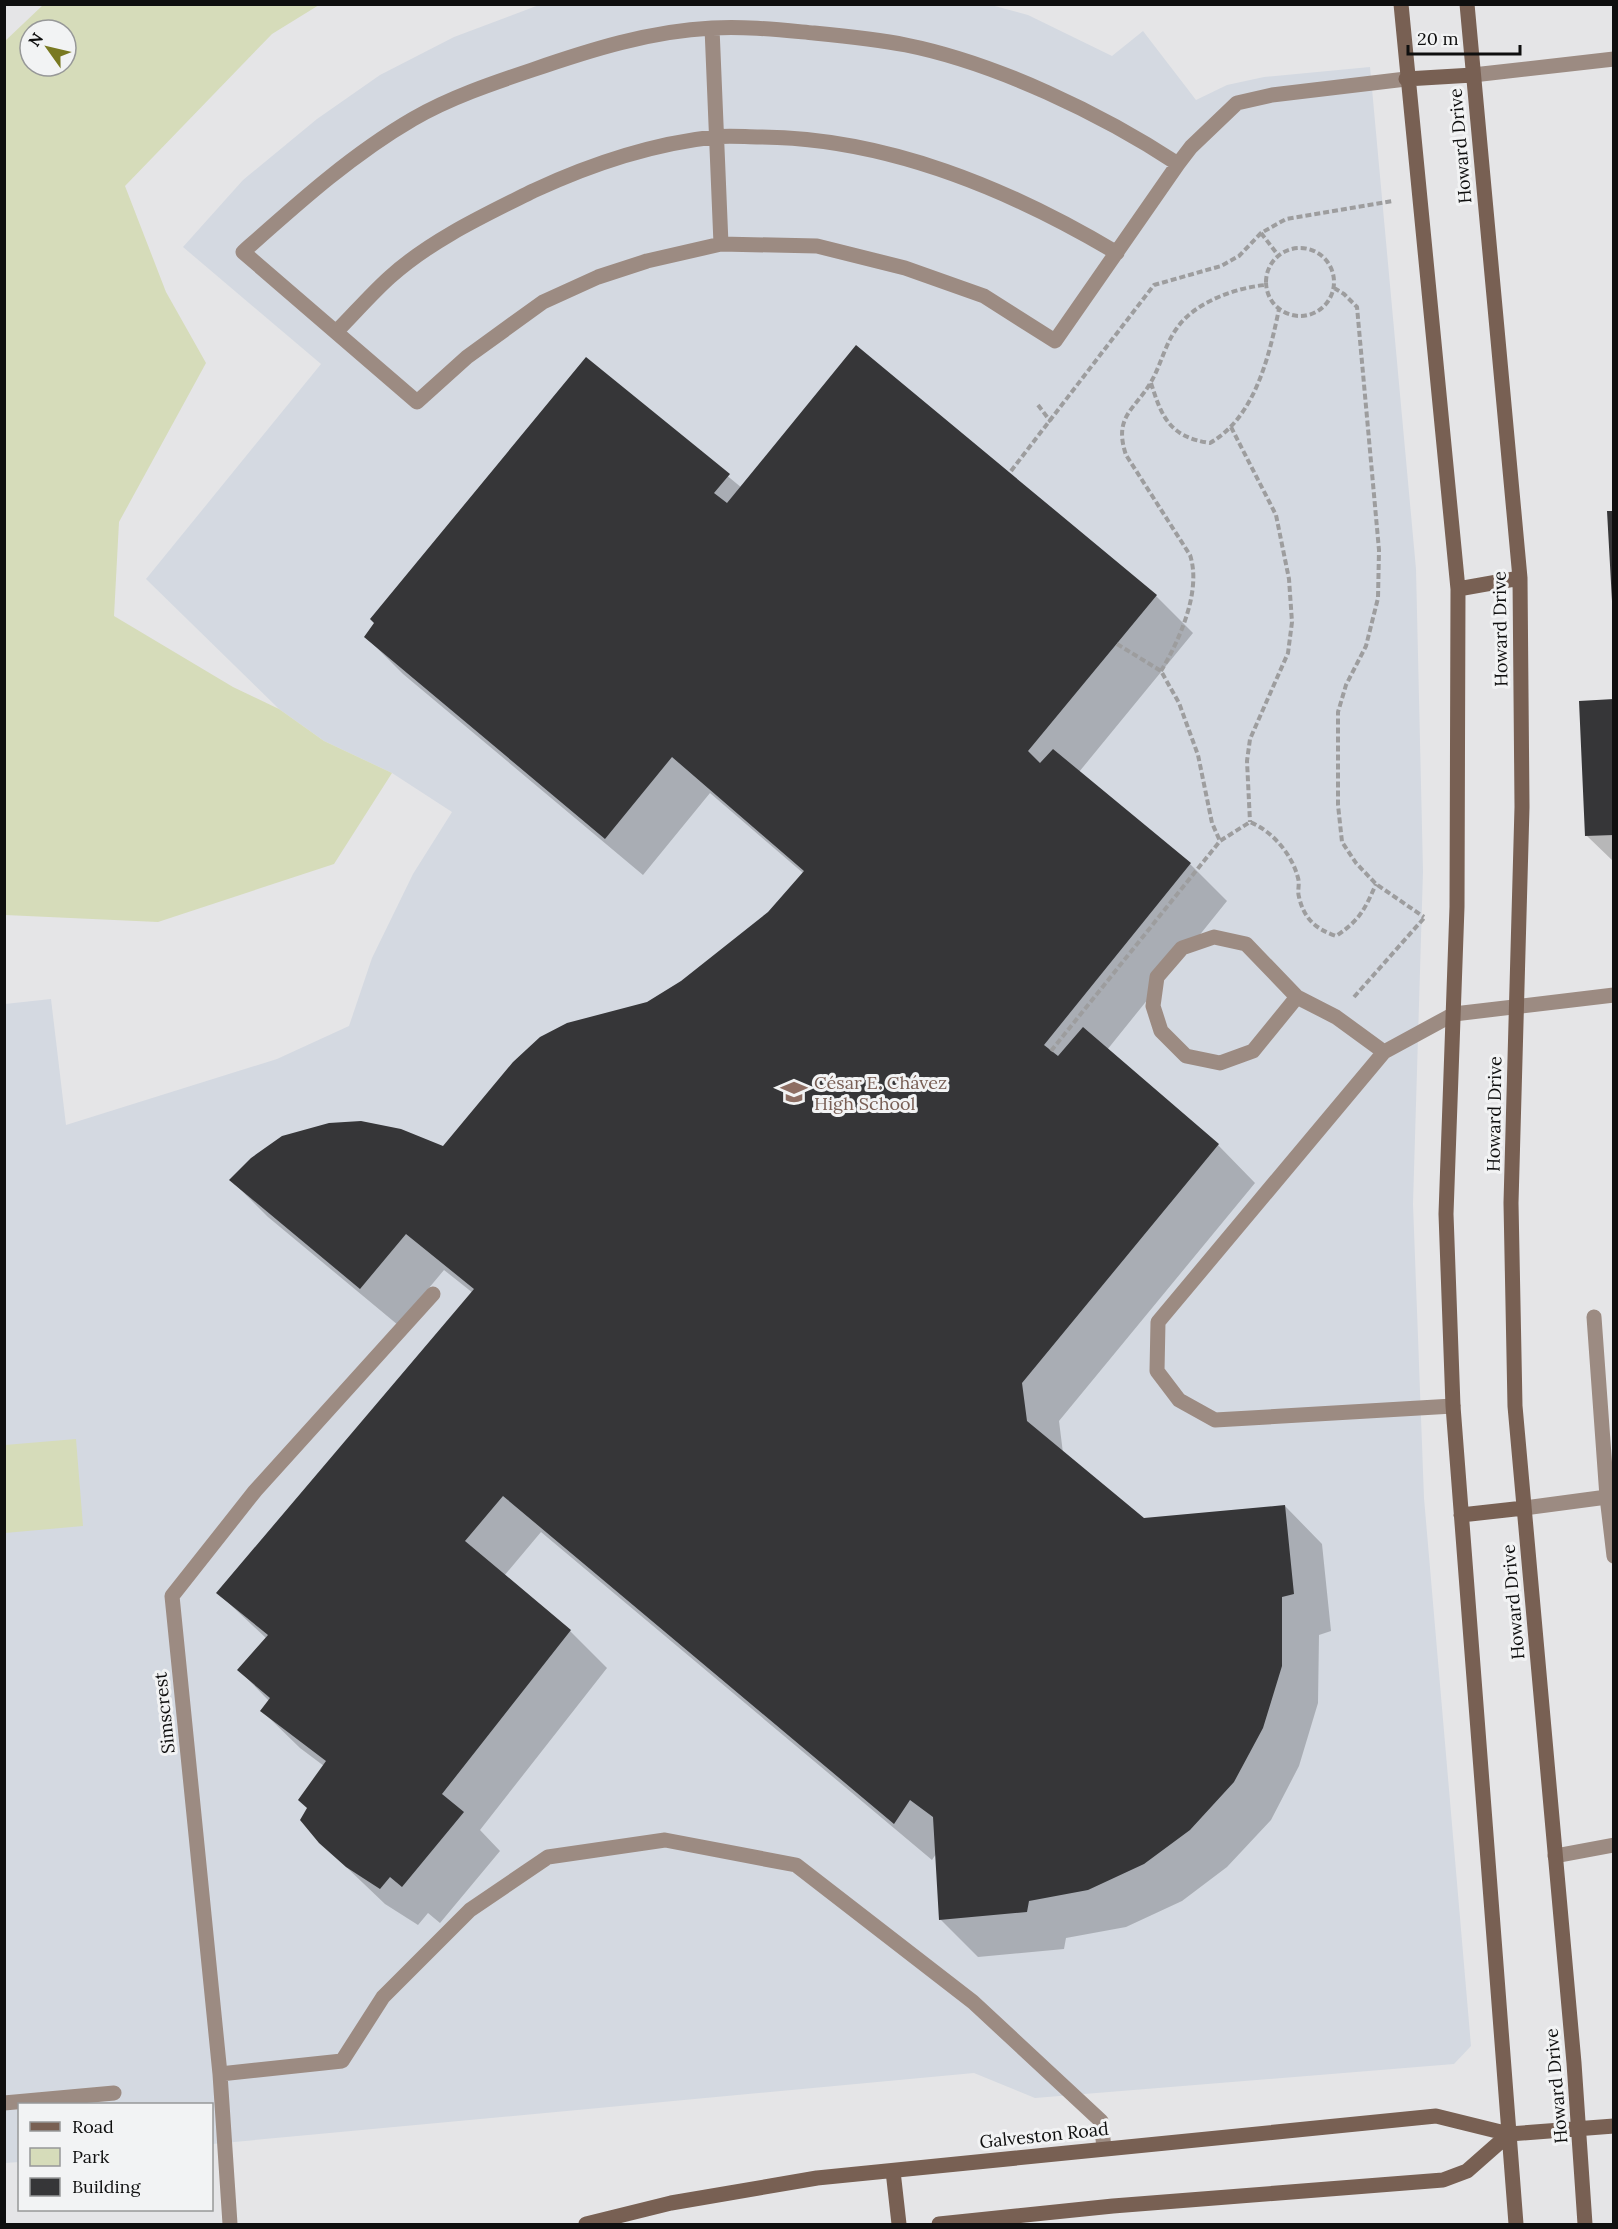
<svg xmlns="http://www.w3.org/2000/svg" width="1618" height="2229" font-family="Lora,serif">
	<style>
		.built { fill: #d4d9e1 }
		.green { fill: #d6dcba; fill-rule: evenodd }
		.shadow { fill: #0003 }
		.building { fill: #363638 }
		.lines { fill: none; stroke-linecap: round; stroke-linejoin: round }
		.path { stroke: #9d9d9e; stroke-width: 4; stroke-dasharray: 6 3; stroke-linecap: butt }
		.lane { stroke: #9c8b82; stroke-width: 15 }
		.street { stroke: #9c8b82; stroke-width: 15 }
		.secondary { stroke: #786053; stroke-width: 15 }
		.labels { text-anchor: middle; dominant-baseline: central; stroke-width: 6; stroke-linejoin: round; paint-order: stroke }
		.street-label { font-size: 18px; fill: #0f0f0f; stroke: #f2f3f4 }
		.education-label { font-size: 18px; fill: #785e54; stroke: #f2f3f4; text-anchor: start }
	</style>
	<rect width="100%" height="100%" fill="#e5e5e7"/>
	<path class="built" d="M539,5H991L1028,15L1112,56L1143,31L1196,100L1227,85L1264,77L1370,67L1416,569L1423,871L1413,1204L1424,1498L1471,2046L1454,2064L1035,2098L974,2073L212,2144V2104H20L19,2162L5,2163V1004L51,999L66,1125L277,1059L349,1026L372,958L413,874L452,812L392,773L324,741L279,709L146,579L321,364L183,247L243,180L317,119L380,75L454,37Z"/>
	<path class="green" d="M43,5H319L272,34L125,186L166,292L206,363L119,522L114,616L233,687L279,709L324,741L392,773L334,864L158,922L5,915L4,42ZM30,30H66V66H30Z
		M76,1439L83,1526L5,1533V1445Z"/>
	<path class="shadow" d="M586,359L742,488L1156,596L1193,633L1079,772L1190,864L1227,901L1107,1050L1218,1145L1255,1183L1059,1421L1063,1453L1144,1520L1285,1506L1322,1544L1331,1631L1319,1635L1318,1703L1299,1766L1271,1820L1227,1867L1182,1901L1126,1927L1066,1938L1064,1949L978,1957L940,1919L936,1854L932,1860L541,1532L504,1576L570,1631L607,1668L480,1830L500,1851L440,1923L428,1913L418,1925L385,1904L320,1842L309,1809L324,1766L300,1748L262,1711L269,1701L239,1670L267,1639L218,1593L473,1293L444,1270L398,1325L268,1217L231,1180L443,1148L647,1003L682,982L769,913L803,873L710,793L643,875L403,674L366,637Z
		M1614,700V862L1587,836Z"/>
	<path class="building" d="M856,345L1157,595L1028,751L1040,763L1053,749L1191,863L1044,1045L1058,1056L1083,1027L1219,1144L1022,1383L1027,1421L1144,1518L1285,1505L1294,1594L1282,1597V1666L1263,1728L1234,1782L1190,1830L1144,1864L1088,1890L1029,1901L1027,1912L939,1920L933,1817L910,1800L894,1824L503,1496L465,1541L571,1630L442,1794L464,1812L402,1887L390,1877L380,1889L346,1867L319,1843L300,1820L307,1808L298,1800L326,1761L260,1711L270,1698L237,1670L268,1635L216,1593L474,1289L406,1234L360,1289L229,1180L251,1158L282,1136L329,1123L361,1121L401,1129L443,1146L513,1062L540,1037L567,1023L647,1002L681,981L768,912L804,871L672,757L605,839L364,637L374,623L370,619L586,357L730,474L714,493L727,503Z
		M1607,511H1614V601H1612Z
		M1614,699V835L1585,836L1579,701Z"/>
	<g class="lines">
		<path class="path" d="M1261,233L1278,255
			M1266 282a34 34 0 1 1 68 0a34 34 0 1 1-68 0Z
			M1334,288L1344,294L1357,307L1379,550L1378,598L1366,646L1346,685L1338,712V805L1342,842L1356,863L1376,884L1424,917
			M1151,383C1162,418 1170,437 1210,443C1255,417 1269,357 1279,309
			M1038,405L1051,422
			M1231,427L1276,515L1289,579L1292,622L1288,653L1250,739L1247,761L1250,822
			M1011,471L1154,285L1221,266L1239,256L1261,233L1286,219L1393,201
			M1117,644L1161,671L1179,703L1198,755L1212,823L1220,841
			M1161,671C1179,641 1202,591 1190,555L1126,455C1113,416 1135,410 1151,382C1161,365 1165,344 1177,328C1195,302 1235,288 1265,285
			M1354,997L1425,917
			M1051,1051L1220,841L1250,822C1272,831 1292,854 1298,878C1300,884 1297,891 1299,897C1304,919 1316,929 1336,936C1360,920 1365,909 1376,884"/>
		<path class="lane" d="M712,28L721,244
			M1473,75L1614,59
			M1178,164C1102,114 996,63 906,45C876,39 845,36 814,33C781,30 746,26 712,28C650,31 590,50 532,70C493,83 449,98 413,119C351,155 297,204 243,252L417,402L467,357L543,302L598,277L647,261L721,244L817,246L905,268L984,296L1055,341L1178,164L1191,147L1237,103L1272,95L1406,79
			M336,332C354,314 371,294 390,277C431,240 485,215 533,191C591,164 651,144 714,137C729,135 745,137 760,137C887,138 1008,188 1117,253
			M1297,997L1253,1051L1220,1063L1186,1056L1161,1031L1153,1006L1157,977L1182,948L1214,937L1246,944L1297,997L1336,1017L1384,1052
			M1453,1406L1215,1420L1179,1400L1157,1371L1158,1322L1384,1052L1454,1014
			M1607,1497L1614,1556
			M1524,1508L1607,1497L1594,1317
			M1555,1856L1614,1845
			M220,2074L342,2061L383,1997L470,1910L548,1857L665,1840L796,1865L973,2002L1101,2121L1104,2148
			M4,2103L114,2093
			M230,2224L220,2074L172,1596L255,1491L433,1294"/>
		<path class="street" d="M1454,1014L1614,995"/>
		<path class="secondary" d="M1401,4L1458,589L1457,907L1446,1214L1453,1406L1516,2224
			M1467,4L1520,578L1522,807L1511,1203L1515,1406L1574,2063L1585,2224
			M1406,79L1473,75
			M1458,589L1520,578
			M1461,1515L1524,1508
			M893,2171L899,2224
			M586,2224L671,2203L817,2178L1436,2116L1509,2134L1614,2126
			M939,2224L1113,2206L1443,2180L1467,2171L1509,2134"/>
	</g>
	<defs>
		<g id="school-bare" transform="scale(2.07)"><path d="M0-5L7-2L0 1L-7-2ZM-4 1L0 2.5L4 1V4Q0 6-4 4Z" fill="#8d6e63" stroke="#f2f3f4" stroke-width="2.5" paint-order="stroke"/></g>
	</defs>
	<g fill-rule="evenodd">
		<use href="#school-bare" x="794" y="1092"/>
	</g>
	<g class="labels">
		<g class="street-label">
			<text transform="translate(1460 146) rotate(-95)">Howard Drive</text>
			<text transform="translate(1500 629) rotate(-91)">Howard Drive</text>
			<text transform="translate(1494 1114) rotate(-89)">Howard Drive</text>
			<text transform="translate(1513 1602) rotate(-95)">Howard Drive</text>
			<text transform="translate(164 1713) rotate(-96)">Simscrest</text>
			<text transform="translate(1556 2086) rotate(-95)">Howard Drive</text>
			<text transform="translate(1044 2135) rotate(-6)">Galveston Road</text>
		</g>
		<g class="education-label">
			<text x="814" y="1082">César E. Chávez<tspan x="814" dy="21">High School</tspan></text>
		</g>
	</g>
	<rect width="1618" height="2229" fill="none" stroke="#0f0f0f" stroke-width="12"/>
	<rect x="18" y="2103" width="195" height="108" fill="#f2f3f4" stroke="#979898" stroke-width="1.5"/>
	<rect x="30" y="2122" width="30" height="9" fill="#786053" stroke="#979898" stroke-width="1.5"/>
	<text x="72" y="2133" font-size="18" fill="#0f0f0f">Road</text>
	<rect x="30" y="2148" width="30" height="18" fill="#d6dcba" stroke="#979898" stroke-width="1.5"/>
	<text x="72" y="2163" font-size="18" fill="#0f0f0f">Park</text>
	<rect x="30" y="2178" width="30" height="18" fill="#363638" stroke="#979898" stroke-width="1.5"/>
	<text x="72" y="2193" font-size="18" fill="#0f0f0f">Building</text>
	<g transform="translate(48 48) rotate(304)"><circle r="28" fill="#f2f3f4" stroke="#979898" stroke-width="1.5"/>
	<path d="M0-4.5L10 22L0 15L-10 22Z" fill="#797921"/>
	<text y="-9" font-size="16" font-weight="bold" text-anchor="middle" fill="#0f0f0f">N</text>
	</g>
	<path d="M1408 45v9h112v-9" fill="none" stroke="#0f0f0f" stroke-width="3"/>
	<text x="1417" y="45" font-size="18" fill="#0f0f0f" stroke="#f2f3f4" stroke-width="4.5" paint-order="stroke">20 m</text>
</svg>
